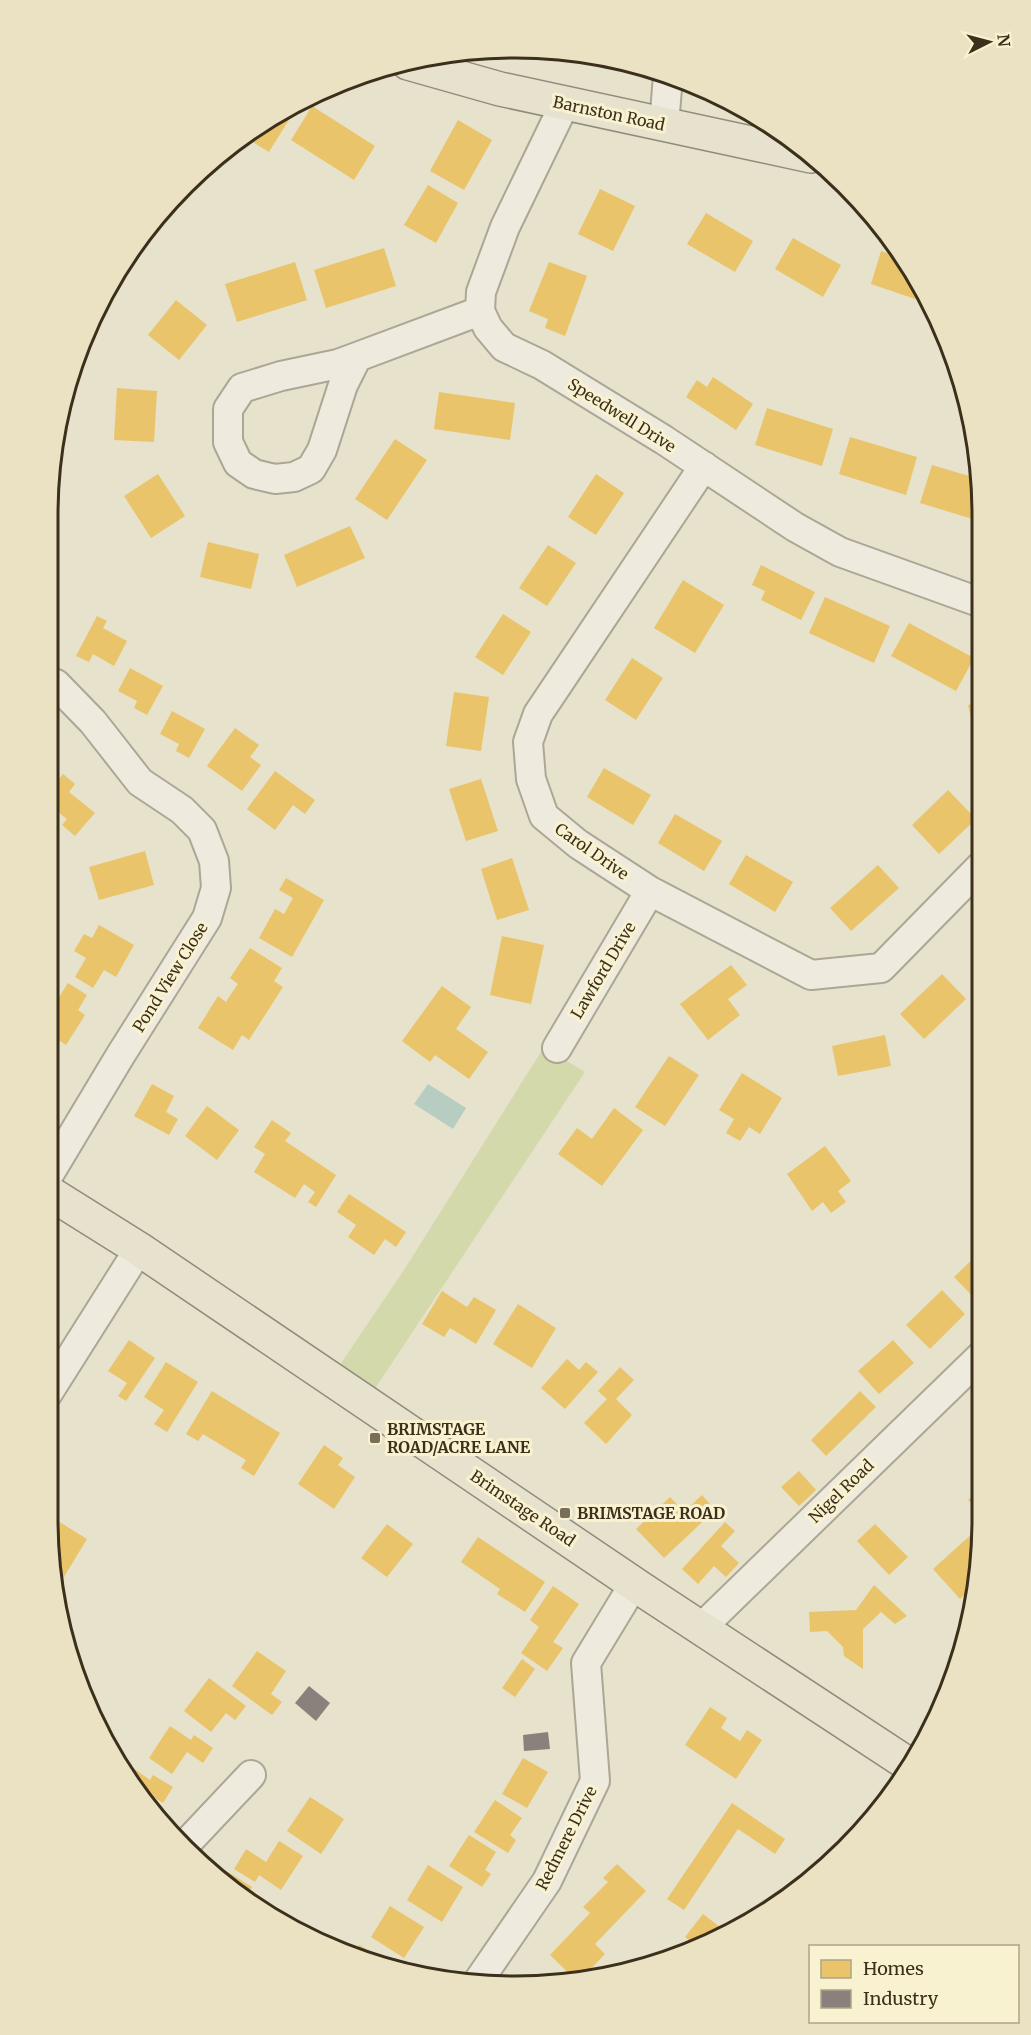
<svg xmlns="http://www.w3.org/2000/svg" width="1031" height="2035" font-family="Merriweather,serif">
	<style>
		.green { fill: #d4d9ac }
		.water { fill: #b7cdc2 }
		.homes { fill: #e9c46a }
		.industry { fill: #8a817c }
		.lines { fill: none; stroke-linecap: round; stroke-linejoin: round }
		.minor-casing { stroke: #aca695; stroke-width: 32 }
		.primary-casing { stroke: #918b7b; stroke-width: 36 }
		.minor { stroke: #eeebde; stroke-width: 28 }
		.primary { stroke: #e7e2ce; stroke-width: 33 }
		.poi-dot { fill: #786e59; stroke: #f9f2d0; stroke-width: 2 }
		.labels { text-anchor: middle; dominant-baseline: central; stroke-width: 6; stroke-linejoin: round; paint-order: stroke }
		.street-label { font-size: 16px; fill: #3c2f1b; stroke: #f9f2d0 }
		.poi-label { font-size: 16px; font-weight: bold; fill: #3c2f1b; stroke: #f9f2d0; text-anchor: start }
		.rim { fill: none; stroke: #3c2f1b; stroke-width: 3 }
	</style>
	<rect width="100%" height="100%" fill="#e7e2cb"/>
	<path class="green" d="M544,1047L585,1072L370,1396L335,1372L404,1270Z"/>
	<path class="water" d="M428,1084L466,1108L453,1129L414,1104Z"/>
	<path class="homes" d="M312,106L375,146L354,180L291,140Z
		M280,112L290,118L269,152L245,137Z
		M458,120L492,140L464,190L430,171Z
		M428,185L458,203L436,243L404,225Z
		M600,189L635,206L613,251L578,234Z
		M706,213L753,241L735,272L687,244Z
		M793,238L841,265L823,297L775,269Z
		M384,248L396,286L326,308L314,270Z
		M881,251L902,258L925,298L924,302L871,284Z
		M295,262L307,300L237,322L225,284Z
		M549,262L587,276L565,336L545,328L548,319L529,311Z
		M176,300L207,325L179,360L148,335Z
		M713,377L753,404L736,430L686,397L697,380L707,387Z
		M117,388L157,391L154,442L114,440Z
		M439,392L515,403L510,440L434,429Z
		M767,408L833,429L822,466L755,445Z
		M850,437L917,457L906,495L839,474Z
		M395,439L427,460L387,520L355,499Z
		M932,465L979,479V521L920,503Z
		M158,474L185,516L151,538L124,496Z
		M596,474L624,493L596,535L568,517Z
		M350,526L365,558L297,587L284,555Z
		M208,542L259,554L251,589L200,577Z
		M548,545L576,563L547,606L519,588Z
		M761,565L815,592L801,620L761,600L765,591L752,585Z
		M683,580L724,605L695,653L654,628Z
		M825,597L890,626L874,663L809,633Z
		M503,614L531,632L503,675L475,657Z
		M97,616L107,621L103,628L127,641L114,666L93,654L89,662L76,656Z
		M909,623L974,658L956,691L891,656Z
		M632,658L663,678L636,720L605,700Z
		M130,668L163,686L147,715L134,708L137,701L118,691Z
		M454,692L489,697L481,751L446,746Z
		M980,702V749H979L968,705Z
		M172,711L205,729L189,758L176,751L179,744L160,734Z
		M235,728L259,745L250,757L261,765L242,791L207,766Z
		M604,768L651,795L633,825L587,797Z
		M275,771L315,800L305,814L293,805L275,830L247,809Z
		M63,774L75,784L69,792L95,813L75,836L62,825L67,819L49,805V791Z
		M481,779L498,831L466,841L449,789Z
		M948,790L976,819L939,854L912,825Z
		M675,814L722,841L704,871L658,843Z
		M145,851L154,885L99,900L89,867Z
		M746,855L793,882L775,912L729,884Z
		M512,858L529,910L497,920L481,869Z
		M878,865L899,888L851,931L830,908Z
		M286,878L324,900L292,957L259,938L275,909L284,914L293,898L279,890Z
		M99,925L134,945L116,977L104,970L93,988L75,977L86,958L74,951L84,934L92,938Z
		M502,936L544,945L531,1004L490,995Z
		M250,948L282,968L274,981L283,987L249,1040L242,1035L233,1050L198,1028L218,996L226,1002L231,994L238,984L230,978Z
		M731,965L747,985L728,999L740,1015L708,1040L680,1004Z
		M942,974L966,999L924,1039L900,1014Z
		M68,983L87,995L78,1010L85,1015L66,1045L48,1033L49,991L59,997Z
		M442,986L471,1007L456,1029L488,1052L469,1079L435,1055L430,1062L402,1041Z
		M885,1035L891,1066L838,1076L832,1046Z
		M669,1056L699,1075L665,1126L635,1107Z
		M742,1073L782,1098L760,1134L749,1127L740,1141L726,1133L734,1119L719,1110Z
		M152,1084L174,1096L166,1112L178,1119L169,1135L134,1116Z
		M207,1106L239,1130L217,1160L185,1136Z
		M614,1108L643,1130L602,1186L558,1154L577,1128L592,1139Z
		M272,1120L291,1133L285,1141L336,1175L316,1207L308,1202L315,1192L304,1184L295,1198L254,1172L265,1154L254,1147Z
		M825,1146L851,1181L838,1191L846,1202L831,1213L823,1202L812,1211L787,1174Z
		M349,1194L406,1232L396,1247L385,1239L374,1255L348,1237L356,1225L337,1212Z
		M981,1251V1297L977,1301L954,1277Z
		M942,1290L965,1314L930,1349L906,1325Z
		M442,1291L467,1307L474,1297L496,1310L476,1344L450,1328L444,1337L422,1324Z
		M518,1304L556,1328L532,1368L493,1344Z
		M129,1340L155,1358L126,1401L118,1396L127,1383L108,1371Z
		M893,1340L914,1363L879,1394L858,1371Z
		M567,1359L579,1370L586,1362L598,1372L565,1409L541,1388Z
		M166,1362L198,1382L167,1432L154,1424L164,1410L144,1397Z
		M620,1367L634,1380L616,1399L632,1415L606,1444L584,1423L607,1399L598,1391Z
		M212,1391L280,1433L254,1476L241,1468L246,1460L226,1448L203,1434L198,1441L186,1434Z
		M860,1391L876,1407L826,1456L811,1440Z
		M324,1445L343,1458L338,1465L355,1477L334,1509L298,1484Z
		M799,1471L816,1490L799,1506L781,1487Z
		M982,1486V1513L968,1500Z
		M702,1495L715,1510L664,1558L636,1529L670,1497L684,1512Z
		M53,1518L87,1539L59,1585L49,1525Z
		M725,1522L735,1531L721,1546L739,1563L726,1577L714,1566L698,1584L682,1569Z
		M387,1524L413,1544L387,1577L361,1558Z
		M875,1524L908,1557L889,1575L857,1541Z
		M975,1531L982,1539L976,1584L960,1599L933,1569Z
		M478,1537L545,1582L525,1612L497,1594L500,1589L461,1562Z
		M874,1585L907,1616L895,1624L881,1612L863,1629V1669L844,1656L843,1647L827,1631L810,1632L809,1612L856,1610Z
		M553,1586L579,1604L553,1642L563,1648L547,1671L521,1653L539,1627L530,1620Z
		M257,1651L286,1671L271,1694L282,1702L272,1715L232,1686Z
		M522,1659L535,1669L515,1697L502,1688Z
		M209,1678L246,1706L235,1720L226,1713L211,1732L184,1711Z
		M710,1707L727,1718L721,1728L740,1741L747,1730L762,1740L736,1779L685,1745Z
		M170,1726L191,1740L194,1735L213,1748L203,1763L187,1752L172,1774L149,1758Z
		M523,1758L548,1772L527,1808L502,1794Z
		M130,1766L150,1780L153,1775L173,1787L163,1803L146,1792L142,1799L127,1771Z
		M310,1797L344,1819L321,1854L287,1831Z
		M495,1800L522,1818L510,1835L516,1840L508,1853L474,1832Z
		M732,1803L785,1839L775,1854L738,1829L684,1910L667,1899Z
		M469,1835L496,1852L485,1870L491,1874L482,1887L449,1866Z
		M279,1841L303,1856L281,1890L259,1875L255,1882L234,1869L246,1849L266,1862Z
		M617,1864L646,1891L595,1944L605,1954L578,1982L550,1955L590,1913L583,1907L608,1882L603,1878Z
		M428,1865L463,1887L442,1922L407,1900Z
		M228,1872L252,1887L245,1898L222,1881Z
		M390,1906L424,1927L404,1958L371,1937Z
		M703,1914L729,1934L722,1939L697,1946L685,1937Z
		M359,1945L393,1963L391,1966L355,1952Z"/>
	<path class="industry" d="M309,1686L330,1703L316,1721L295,1703Z
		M548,1732L550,1749L524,1751L523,1735Z"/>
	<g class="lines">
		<g class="minor-casing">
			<path id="minor" d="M451,53V75
				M565,103L505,227L481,292L480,311L488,328L504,347L542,365L664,440L795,527L840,552L979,602
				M664,125L668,76
				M357,357L343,385L322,450L311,469L294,477L275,479L254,474L238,463L228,442V409L242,388L281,376L338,364L357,357L480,311
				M704,466L538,714L528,742L531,779L544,816L578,844L650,891L811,975L881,968L980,867
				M557,1048L650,891
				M48,1176L120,1056L207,918L216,888L214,861L202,830L182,810L140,782L93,722L56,684L49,681
				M48,1393L139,1249
				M701,1628L981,1356
				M184,1846L251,1775
				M479,1980L547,1881L595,1781L586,1663L634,1584"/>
		</g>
		<g class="primary-casing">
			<path id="primary" d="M408,63L500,89L811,156
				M48,1192L139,1249L643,1590L908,1764"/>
		</g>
		<use href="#minor" class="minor"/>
		<use href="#primary" class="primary"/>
	</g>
	<g class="poi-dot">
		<rect x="369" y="1432" width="12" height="12" rx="3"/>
		<rect x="559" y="1507" width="12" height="12" rx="3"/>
	</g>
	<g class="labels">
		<g class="street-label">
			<text transform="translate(609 113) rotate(12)">Barnston Road</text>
			<text transform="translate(622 415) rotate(32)">Speedwell Drive</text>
			<text transform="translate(592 851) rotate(35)">Carol Drive</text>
			<text transform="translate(603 970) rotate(-59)">Lawford Drive</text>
			<text transform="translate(170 977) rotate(-58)">Pond View Close</text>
			<text transform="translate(841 1491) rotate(-44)">Nigel Road</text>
			<text transform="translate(523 1508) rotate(34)">Brimstage Road</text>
			<text transform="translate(566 1838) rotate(-63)">Redmere Drive</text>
		</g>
		<g class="poi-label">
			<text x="387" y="1429">BRIMSTAGE<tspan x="387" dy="18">ROAD/ACRE LANE</tspan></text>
			<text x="577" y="1513">BRIMSTAGE ROAD</text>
		</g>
	</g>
	<path d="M0 0H1031V2035H0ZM515 58H515A457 457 0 0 1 972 515V1519A457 457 0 0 1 515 1976H515A457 457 0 0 1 58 1519V515A457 457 0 0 1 515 58Z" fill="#eae2c2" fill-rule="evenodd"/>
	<path class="rim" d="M515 58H515A457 457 0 0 1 972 515V1519A457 457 0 0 1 515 1976H515A457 457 0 0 1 58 1519V515A457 457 0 0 1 515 58Z"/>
	<rect x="809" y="1945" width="210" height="78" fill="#f9f2d0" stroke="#ada488" stroke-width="1.5"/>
	<rect x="821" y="1960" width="30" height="18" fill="#e9c46a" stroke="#ada488" stroke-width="1.5"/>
	<text x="863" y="1975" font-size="18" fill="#3c2f1b">Homes</text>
	<rect x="821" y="1990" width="30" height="18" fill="#8a817c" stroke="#ada488" stroke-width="1.5"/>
	<text x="863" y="2005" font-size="18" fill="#3c2f1b">Industry</text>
	<g transform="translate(989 42) rotate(84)" stroke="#f9f2d0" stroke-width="4.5" paint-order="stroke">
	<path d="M0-4.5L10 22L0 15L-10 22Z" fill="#3c2f1b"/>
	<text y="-9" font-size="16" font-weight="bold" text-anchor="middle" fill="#3c2f1b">N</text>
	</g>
</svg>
